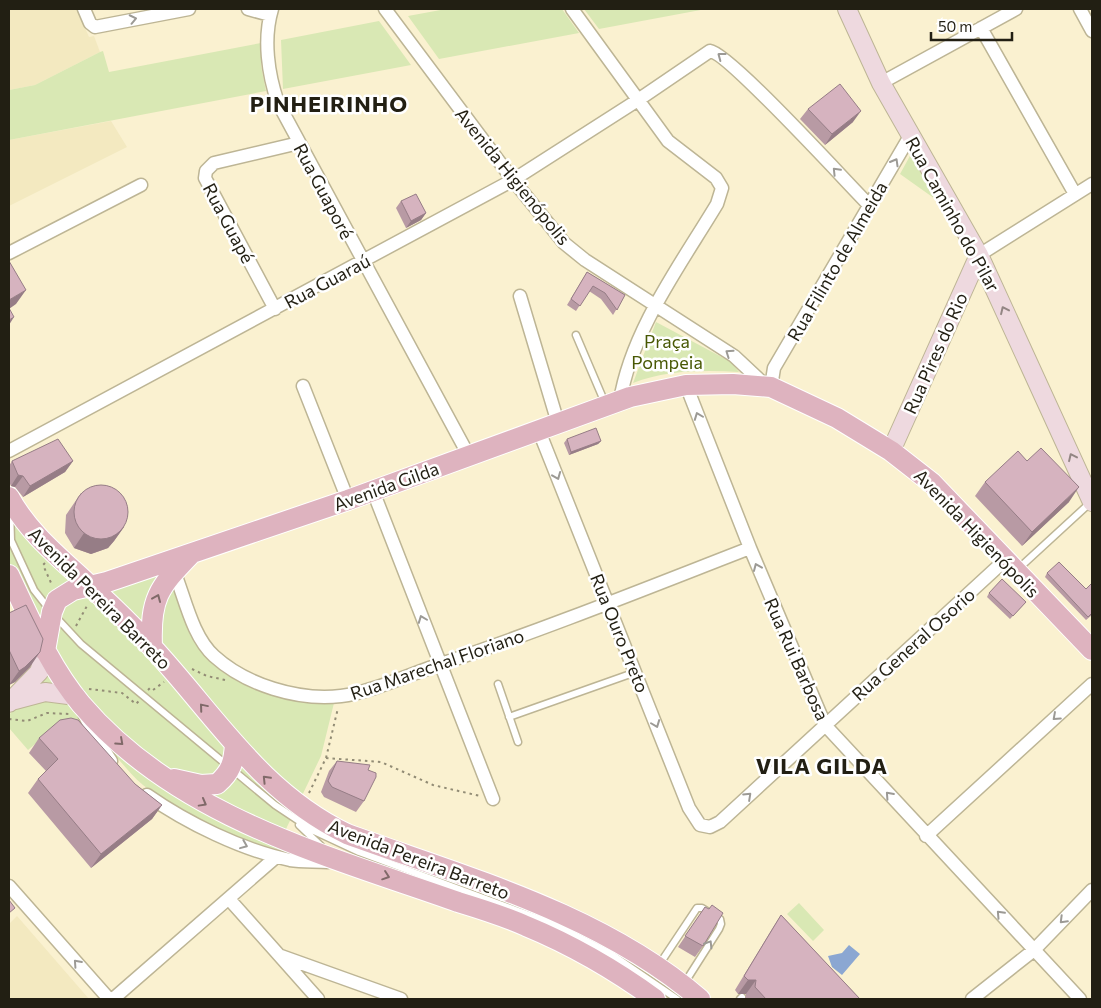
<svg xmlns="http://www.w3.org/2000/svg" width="1101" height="1008" font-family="Commissioner,sans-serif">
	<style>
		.built { fill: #f3e9c0 }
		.green { fill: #d9e8b4 }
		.water { fill: #8ba7d2 }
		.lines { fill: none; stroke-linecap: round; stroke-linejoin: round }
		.service-casing { stroke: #bdb595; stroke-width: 9 }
		.minor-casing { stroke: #bdb595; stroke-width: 15 }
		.secondary-casing { stroke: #bdb595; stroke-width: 20 }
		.primary-casing { stroke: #fff; stroke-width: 22 }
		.path { stroke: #928c75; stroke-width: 2; stroke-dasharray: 2.5 4; stroke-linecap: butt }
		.service { stroke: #fff; stroke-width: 6 }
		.minor { stroke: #fff; stroke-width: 12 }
		.secondary { stroke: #eed9df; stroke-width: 18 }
		.primary { stroke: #deb3bf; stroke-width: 20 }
		.wall { fill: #b89aa4 }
		.shaded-wall { fill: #967d86 }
		.building { fill: #d6b3bf; stroke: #967d86 }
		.oneway { stroke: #9c9a95 }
		.oneway2 { stroke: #928583 }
		.oneway3 { stroke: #806969 }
		.labels { text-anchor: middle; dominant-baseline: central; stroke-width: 5; stroke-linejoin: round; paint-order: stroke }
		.street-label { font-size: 18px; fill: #221f13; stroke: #fff }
		.park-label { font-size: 18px; fill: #485804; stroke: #fff }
		.district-label { font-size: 22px; font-weight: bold; letter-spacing: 1px; fill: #221f13; stroke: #fff }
	</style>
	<rect width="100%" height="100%" fill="#faf1d0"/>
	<path class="built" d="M9,9H77L89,37L94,36L100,52L35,85L9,90Z
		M111,121L127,147L9,206V140Z
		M17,916L89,999H9V924Z"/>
	<path class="green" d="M446,9H562L579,33L439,59L408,16Z
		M584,9H706L599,29Z
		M379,21L411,65L283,89L281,40Z
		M261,43V66L266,91L9,140V90L35,85L100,52L103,51L109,72Z
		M911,154L938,201L900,174Z
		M656,322L731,362L739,372C704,370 666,370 633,383Z
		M14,518L91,594L174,565C180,588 183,617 194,639C215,685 287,704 334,703L321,756L286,829L314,855C261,852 185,818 143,785C128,773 118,756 103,744C91,735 77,727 65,719L28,750L9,728V715L39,683L9,561V521Z
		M799,903L824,930L813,941L787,914Z"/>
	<path class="water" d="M849,945L860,954L842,975L832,967L828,956L842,953Z"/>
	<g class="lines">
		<g class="service-casing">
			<path id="service" d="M576,335L605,403
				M10,510L11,540
				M9,536L34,590L49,609
				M1017,570L1091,502
				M55,616L81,644L275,805L314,831L359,852L553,924L611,954L677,999
				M498,684L518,742
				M509,717L636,672
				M299,825L321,846
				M659,965L697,908H702L720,919L721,924L719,929L684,984
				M740,999L742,997"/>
		</g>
		<g class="minor-casing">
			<path id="minor" d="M84,9L90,23L95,27L189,9
				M248,9L270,15
				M272,9C263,39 268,74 278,103L469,456
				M385,9L513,180L564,243L585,260L734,356L765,385
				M572,9L668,141L716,178L722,188L717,204C681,264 631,331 620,401
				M1080,9L1092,31
				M981,28L1075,194
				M881,83L1016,9
				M9,253L141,185
				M979,255L1092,184
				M520,296L558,423
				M275,309L205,178L206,171L214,163L299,143
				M686,385L750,548L825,725L1080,999
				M303,386L348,500
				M771,387L774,368L910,136
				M539,431L689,808L700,825L710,827L720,822L1004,561
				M9,451L513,180L638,100L710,51C729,53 848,184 870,206
				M373,491L493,799
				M174,571C185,598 192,636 214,656C246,685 298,701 341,696C369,693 413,673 441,664C545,629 647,588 750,548
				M85,716L96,738L111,761
				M147,795C187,823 242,850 290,860C302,862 315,861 328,862
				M926,836L1092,684
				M9,886L109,999
				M229,899L318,999
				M281,956L401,999
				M113,999L276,857
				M972,999L1034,950L1092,890"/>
		</g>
		<g class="secondary-casing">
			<path id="secondary" d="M847,9L881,83L979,255L1092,502
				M891,451L979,255
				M15,700L45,692L76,696
				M9,703L39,672L45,651"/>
		</g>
		<g class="primary-casing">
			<path id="primary" d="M9,497C28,532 58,556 87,583C109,603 132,625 152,647C215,715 260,792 347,834C468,878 601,914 700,999
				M9,575C30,619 49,666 81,704C176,816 325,855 458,902C481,909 504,916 526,926C572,945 615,970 655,999
				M152,646C150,599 158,588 190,555
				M45,651L52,612L57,600L73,590L107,582L348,500L630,397L686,385L733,384L771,387L837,418L891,451L932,483L1092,650
				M174,779L201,785L217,784C231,772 234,762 235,744"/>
		</g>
		<path class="path" d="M45,563L43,565L52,585
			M76,626L88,604
			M192,669L207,676L225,680
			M89,689L122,693L136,704L139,701
			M148,690L150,688L153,690L164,682
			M9,719L27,721L47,713L69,714
			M326,758L381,762L433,785L480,796
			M309,793L326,758L338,708"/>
		<use href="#service" class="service"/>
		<use href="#minor" class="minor"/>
		<use href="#secondary" class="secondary"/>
		<use href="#primary" class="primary"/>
	</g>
	<path class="wall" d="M808,109L853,122L825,145L800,119Z
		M401,201L426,213L421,220L406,228L396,208Z
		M587,272L625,295L613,315L601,299L589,291L576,311L567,305Z
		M567,439L601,441L598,444L569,455L564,443Z
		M12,461H73L65,472L23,497L15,487L11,486L9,482V466Z
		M1027,461L1069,502L1022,546L975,496L985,482Z
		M81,493L124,527L114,541L108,548L91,554L74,548L65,533L66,515Z
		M1047,573L1086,589L1092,615L1086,620L1045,577Z
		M989,593L1026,602L1010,619L987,597Z
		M9,613L30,667L15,682L9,685Z
		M39,738L135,784L162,805L152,819L91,868L28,793L38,779L46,771L29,753Z
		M337,761L368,770L364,801L356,812L324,797L321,792L329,771Z
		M705,907L703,946L695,957L678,947Z
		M781,915L860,999H745L746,994H738L735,990L772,929Z"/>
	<path class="shaded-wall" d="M861,111L853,122L825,145L832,134Z
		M426,213L421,220L406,228L411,221Z
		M26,290L16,304L9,309V300Z
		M14,317L9,325V320Z
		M601,441L598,444L569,455L571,452Z
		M73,461L65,472L23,497L30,486Z
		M18,475L23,476L15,487L11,486Z
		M1079,487L1069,502L1022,546L1032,532Z
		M124,527L114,541L108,548L91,554L74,548L84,533Z
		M40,652L30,667L15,682L9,685L19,671Z
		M162,805L152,819L91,868L101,854Z
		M748,980H756L746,994H738Z"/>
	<path class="building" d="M840,84L861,111L832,134L808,109Z
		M416,194L426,213L411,221L401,201Z
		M9,261L26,290L9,300Z
		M587,272L625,295L617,310L605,293L593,286L580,306L571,299Z
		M9,308L14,317L9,320Z
		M596,428L601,441L571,452L567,439Z
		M58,439L73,461L30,486L23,476L18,475L12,461Z
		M1041,448L1079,487L1032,532L985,482L1018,451L1027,461Z
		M74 512a27 27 0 1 1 54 0a27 27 0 1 1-54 0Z
		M1059,562L1086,589L1092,583V613L1088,617L1047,573Z
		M1002,579L1026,602L1013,616L989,593Z
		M26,605L43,639L40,652L25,667L19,671L9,650V613Z
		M71,718L78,720L135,784L162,805L101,854L38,779L58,759L39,738L60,720Z
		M337,761L370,765L368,770L376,773V777L364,801L332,787L328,781Z
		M9,900L15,908L9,913Z
		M712,905L723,913L703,946L685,936L705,907L709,909Z
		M781,915L860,999H766L755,987L756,980H748L744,976Z"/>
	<defs><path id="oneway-chevron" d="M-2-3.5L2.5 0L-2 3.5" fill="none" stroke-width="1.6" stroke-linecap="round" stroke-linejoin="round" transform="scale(1.25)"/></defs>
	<g class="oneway">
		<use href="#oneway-chevron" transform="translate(133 19) rotate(-12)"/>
		<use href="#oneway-chevron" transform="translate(721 56) rotate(-143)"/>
		<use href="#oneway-chevron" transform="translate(895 162) rotate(-60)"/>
		<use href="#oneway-chevron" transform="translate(836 171) rotate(-134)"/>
		<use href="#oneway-chevron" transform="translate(729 353) rotate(-145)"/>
		<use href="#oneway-chevron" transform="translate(698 416) rotate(-111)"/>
		<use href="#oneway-chevron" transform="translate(557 476) rotate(68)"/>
		<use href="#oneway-chevron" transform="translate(757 567) rotate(-113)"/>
		<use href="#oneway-chevron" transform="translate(422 619) rotate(-111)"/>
		<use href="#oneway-chevron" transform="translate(1056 717) rotate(138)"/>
		<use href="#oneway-chevron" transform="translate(656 724) rotate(69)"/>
		<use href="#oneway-chevron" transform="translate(889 795) rotate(-132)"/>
		<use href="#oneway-chevron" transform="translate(748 796) rotate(-43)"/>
		<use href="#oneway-chevron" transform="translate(244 845) rotate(22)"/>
		<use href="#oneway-chevron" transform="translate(1000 914) rotate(-133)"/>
		<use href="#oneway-chevron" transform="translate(1063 920) rotate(135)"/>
		<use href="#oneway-chevron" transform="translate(709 944) rotate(-58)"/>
		<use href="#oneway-chevron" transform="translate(77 963) rotate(-132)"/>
	</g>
	<g class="oneway2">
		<use href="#oneway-chevron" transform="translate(1004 310) rotate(-115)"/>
		<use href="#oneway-chevron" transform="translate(1072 457) rotate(-115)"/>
	</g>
	<g class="oneway3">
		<use href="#oneway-chevron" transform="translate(157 598) rotate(-67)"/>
		<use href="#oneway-chevron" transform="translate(203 707) rotate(-130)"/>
		<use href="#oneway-chevron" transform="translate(120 742) rotate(42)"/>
		<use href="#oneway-chevron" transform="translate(266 779) rotate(-134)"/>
		<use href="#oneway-chevron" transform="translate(203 803) rotate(29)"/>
		<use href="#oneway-chevron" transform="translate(386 876) rotate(19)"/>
	</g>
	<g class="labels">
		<g class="street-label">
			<text transform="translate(513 176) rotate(51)">Avenida Higienópolis</text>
			<text transform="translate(324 191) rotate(62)">Rua Guaporé</text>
			<text transform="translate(953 214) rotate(61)">Rua Caminho do Pilar</text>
			<text transform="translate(229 223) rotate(62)">Rua Guapé</text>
			<text transform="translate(837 261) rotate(-60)">Rua Filinto de Almeida</text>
			<text transform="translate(327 281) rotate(-28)">Rua Guaraú</text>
			<text transform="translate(935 353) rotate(-66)">Rua Pires do Rio</text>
			<text transform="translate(386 486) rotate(-20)">Avenida Gilda</text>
			<text transform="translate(977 533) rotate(46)">Avenida Higienópolis</text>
			<text transform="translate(100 598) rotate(45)">Avenida Pereira Barreto</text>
			<text transform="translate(620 633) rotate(68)">Rua Ouro Preto</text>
			<text transform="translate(913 644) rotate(-42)">Rua General Osorio</text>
			<text transform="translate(797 659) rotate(66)">Rua Rui Barbosa</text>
			<text transform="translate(437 664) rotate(-19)">Rua Marechal Floriano</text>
			<text transform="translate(419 859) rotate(21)">Avenida Pereira Barreto</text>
		</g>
		<g class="park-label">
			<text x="667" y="341">Praça<tspan x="667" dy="21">Pompeia</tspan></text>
		</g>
		<g class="district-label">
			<text x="329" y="103">PINHEIRINHO</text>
			<text x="822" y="765">VILA GILDA</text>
		</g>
	</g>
	<rect width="1101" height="1008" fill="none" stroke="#221f13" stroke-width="20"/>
	<path d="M931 32v8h81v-8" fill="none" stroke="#221f13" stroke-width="2.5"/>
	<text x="938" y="32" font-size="15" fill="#221f13" stroke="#ffffff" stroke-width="4" paint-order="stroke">50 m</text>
</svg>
